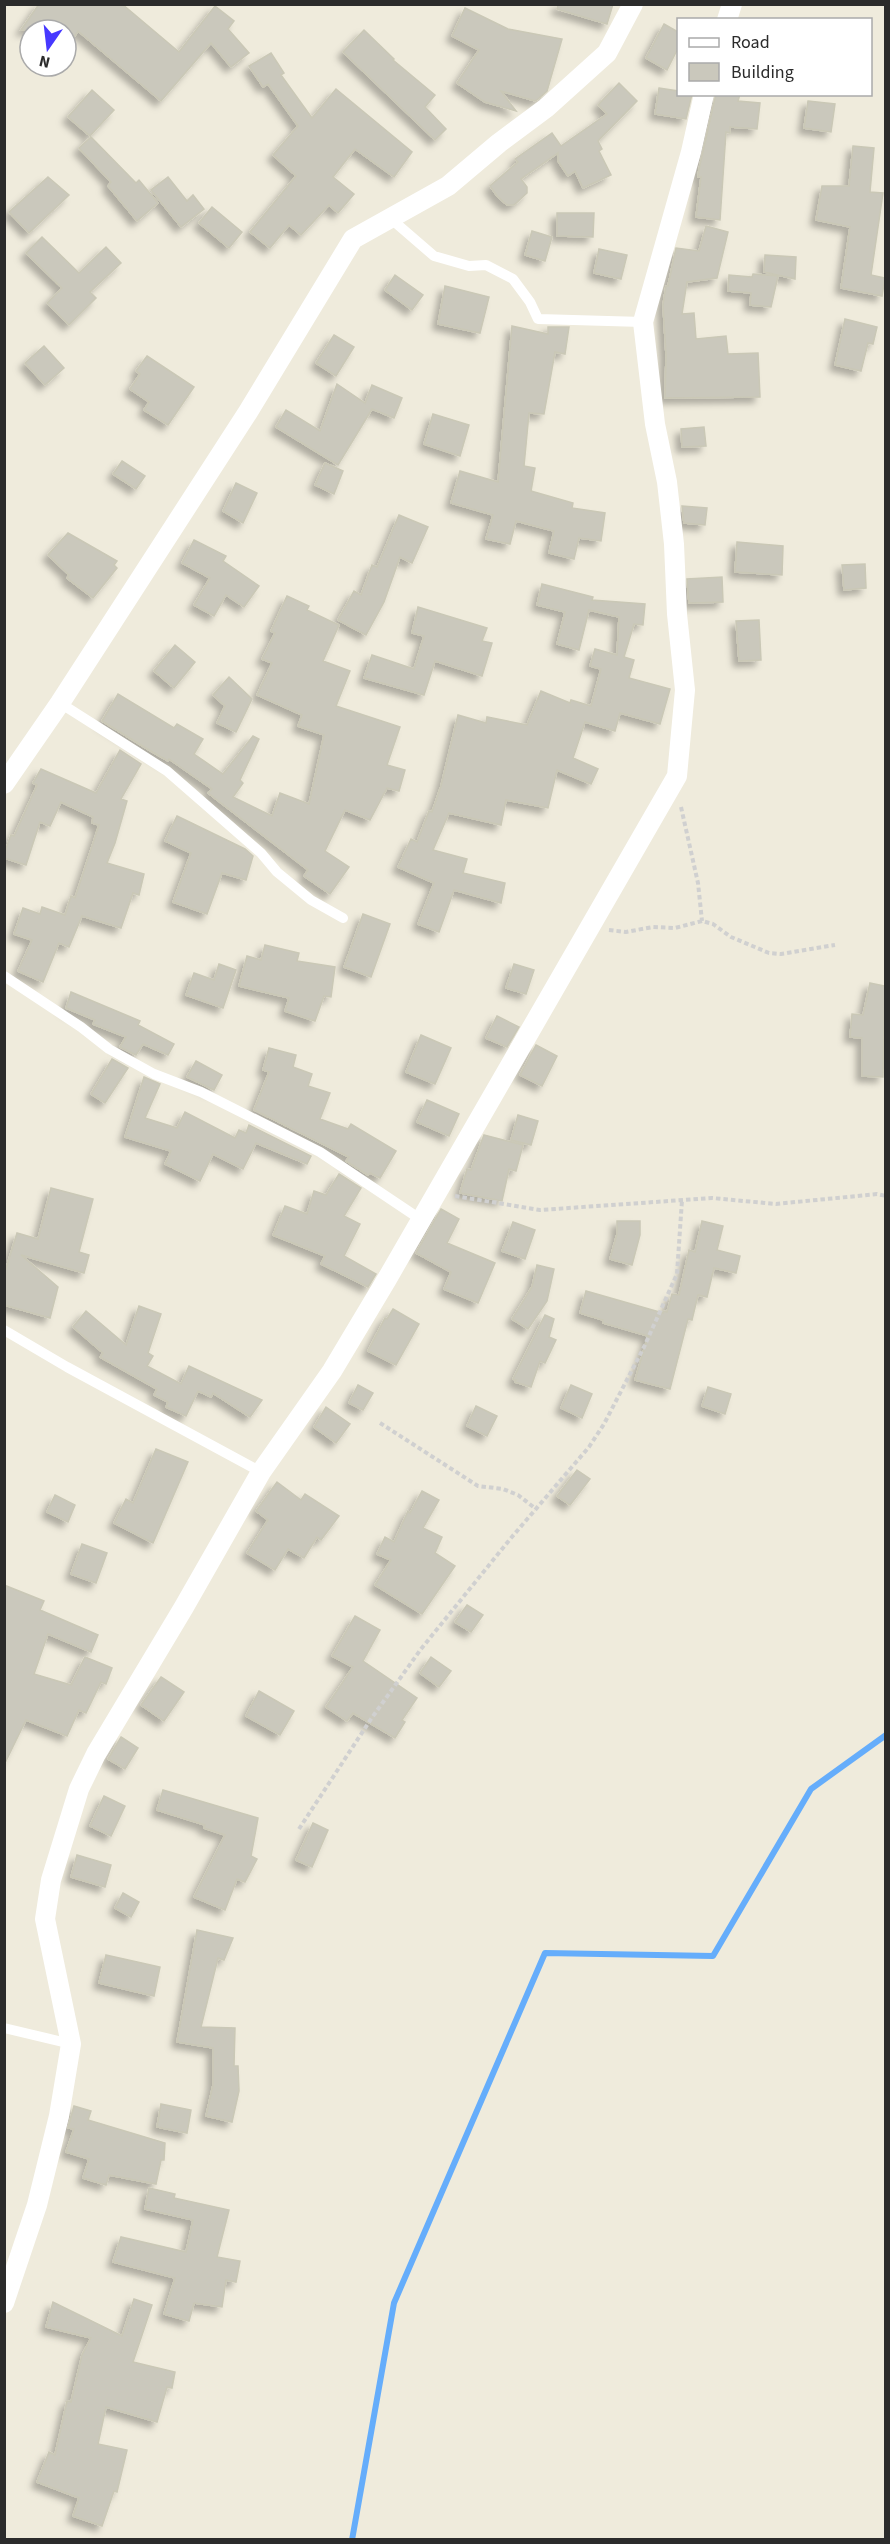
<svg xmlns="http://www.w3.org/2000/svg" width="890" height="2544" font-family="'Source Sans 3',sans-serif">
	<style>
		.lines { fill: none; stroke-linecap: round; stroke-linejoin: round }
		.stream { stroke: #65adfb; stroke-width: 6 }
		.building { fill: #cac8bc; stroke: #cac8b6; stroke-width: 1.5; filter: url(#shadow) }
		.path { stroke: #d0d0d0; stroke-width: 4; stroke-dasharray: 4.5 3; stroke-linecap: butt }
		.service { stroke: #fff; stroke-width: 10 }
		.minor { stroke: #fff; stroke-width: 20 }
	</style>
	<defs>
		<filter id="shadow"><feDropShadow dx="-5.5" dy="5.5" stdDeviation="3" flood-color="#0004"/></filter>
	</defs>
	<rect width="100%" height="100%" fill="#efebdc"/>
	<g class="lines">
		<path class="stream" d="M352,2540L394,2303L545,1953L713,1956L811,1789L886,1735"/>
	</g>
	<path class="building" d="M39,4H122L179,52L215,6L234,21L228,29L249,53L231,67L211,43L161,101L78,31L66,49V30H21Z
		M558,4H613L607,24L557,9Z
		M465,8L508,29L562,39L547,91L538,99L535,101L501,91L516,111L485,102L457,83L479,50L452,36Z
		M664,24L678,32V48L667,70L646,58Z
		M364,30L394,59L393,60L435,95L425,107L446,129L435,140L343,52Z
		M271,53L284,73L281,75L312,118L336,89L412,152L394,177L355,149L333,177L354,194L338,213L329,205L301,235L289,225L270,248L250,232L296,176L273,155L298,126L268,84L263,87L249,66Z
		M619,83L637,101L598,141L602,149L599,151L611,175L583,188L575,171L568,176L558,161V153L521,179L527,187V193L514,205H507L497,196L490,186L518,162L515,159L552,133L561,146L607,114L598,105Z
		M659,88L678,91V94H692L686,119L655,114Z
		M92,90L114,110L90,136L68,117Z
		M716,94H740L738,101L760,103L757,129L730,127V133L726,132L720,220L696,217L701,177H698L699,169Z
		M808,101L835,104L831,132L804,128Z
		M91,137L136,183L139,180L158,203L137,221L108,186L111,182L79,148Z
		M853,146L874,148L870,192L883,193L871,275L885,278L882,296L841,288L850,227L816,220L822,186H849Z
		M48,177L69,195L29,233L9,212Z
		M168,177L187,201L193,195L204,209L181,227L151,190Z
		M212,207L242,232L229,248L199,223Z
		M557,213H594L593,237L557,236Z
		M706,226L728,232L717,278L687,282L682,314L694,313L696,339L726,336L728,354L758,353L760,397L665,398L666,355L663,305L666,286H668L676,248L699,251Z
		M532,231L552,237L545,261L525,255Z
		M42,237L79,273L106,247L121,263L90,292L96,298L69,325L47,303L62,288L26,253Z
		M599,249L627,255L621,279L594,273Z
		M765,255L796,257L795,279L764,272Z
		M753,274L778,276L771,307L750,305L751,293L728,291L729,275L752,277Z
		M395,275L423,295L412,310L385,290Z
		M445,286L489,297L480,333L438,324Z
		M845,319L877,327L873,344L868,343L861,371L835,365Z
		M512,326L548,334V327H569L565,354L555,352L544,414L529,413L524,466L535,468L531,491L573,503L572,508L605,513L601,541L579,538L574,559L549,553L554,531L516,521L510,544L486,539L493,515L451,503L460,471L498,482Z
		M334,335L354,347L336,376L316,363Z
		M44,346L64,368L45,385L25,363Z
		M147,356L194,387L168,425L144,410L149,402L130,389L140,374L136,371Z
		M337,384L365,403L372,385L402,398L394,418L372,409L338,465L276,427L286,410L320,431Z
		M433,414L469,425L460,456L424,444Z
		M704,427L706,446L682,447L681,429Z
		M122,461L145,476L136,489L113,474Z
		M325,463L343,471L334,494L315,485Z
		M236,483L257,493L243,523L223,511Z
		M682,506L707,508L705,525L684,523Z
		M399,515L428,527L412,563L400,557L384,602L366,635L338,620L354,591L361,595L372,565L377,567Z
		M68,533L117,561L114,565L117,568L93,598L67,578L69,575L48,555Z
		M194,540L226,556L223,561L259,586L244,607L226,595L214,616L194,605L210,578L182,563Z
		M737,542L783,546L782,575L735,572Z
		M865,564L866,588L844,590L842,565Z
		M722,577L723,602L689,603L687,579Z
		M542,584L593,597L592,600L645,604L643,625L634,624L624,657L634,660L629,678L670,689L660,724L620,713L615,731L585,722L573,758L598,769L591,784L557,770L548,808L506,800L501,825L449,813L433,850L467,859L463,873L505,883L501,903L454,890L439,932L418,924L434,883L398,867L411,839L417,842L429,811L432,812L441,786L458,715L486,723L487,717L527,725L541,691L570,703L571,700L591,706L601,669L590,666L595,649L617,655L619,617L589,610L579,650L557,644L565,612L537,605Z
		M287,596L309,606L307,610L339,625L323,661L350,671L336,706L400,727L387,765L405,770L399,791L387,788L370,820L345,810L325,851L349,867L330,894L304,876L308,870L208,793L212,789L169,759L168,761L149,750L102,721L118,694L174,728L177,724L203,739L194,754L223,774L253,736L259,739L240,780L243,783L233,797L272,816L280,793L309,804L324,735L298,726L302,715L257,695L272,663L262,659L275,633L271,631Z
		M418,607L487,628L482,641L492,643L482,676L435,661L424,695L364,678L372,655L414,669L424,636L412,633Z
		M759,620L761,660L739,661L736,621Z
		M175,645L195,662L174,688L154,671Z
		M229,677L252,699L236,732L217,723L225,706L213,695Z
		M120,750L141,764L121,799L127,801L115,843L107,863L144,874L139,895L133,893L121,928L82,916L69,947L59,943L43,982L18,971L32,940L14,934L23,908L40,914L42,907L65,915L71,896L75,898L99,825L92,823L93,817L61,802L50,826L40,822L26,865L4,858V854L11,835L14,836L37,785L33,783L41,769L96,793Z
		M177,816L245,849L253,856L246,880L222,873L207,914L173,902L191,853L165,841Z
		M363,914L390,924L371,977L344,967Z
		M265,945L299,953L297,961L335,967L331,997L324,996L315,1021L285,1011L289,998L239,986L247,956L261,960Z
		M219,964L236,970L223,1008L186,995L194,973L214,980Z
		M514,964L534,970L526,994L506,988Z
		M870,983L885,986L883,1077L862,1076V1038L850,1037L852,1014L863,1015Z
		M71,992L140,1021L138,1025L174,1044L168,1055L143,1044L136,1055L120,1047L126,1037L93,1024L95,1020L66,1008Z
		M497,1016L519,1027L507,1047L486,1038Z
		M421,1035L451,1048L435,1084L406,1072Z
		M536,1045L557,1056L542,1086L520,1075Z
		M269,1048L296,1055L293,1067L312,1074L308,1086L330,1093L320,1119L348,1129L351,1124L396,1151L380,1178L370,1173L368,1175L346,1161L349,1157L254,1110L269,1072L263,1070Z
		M112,1059L128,1068L105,1103L91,1094Z
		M196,1061L222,1075L214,1090L187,1077Z
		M144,1077L160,1084L145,1118L177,1128L185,1112L235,1138L239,1130L246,1133L249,1125L311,1156L307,1164L256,1143L243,1169L213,1154L200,1181L165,1164L171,1151L125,1137Z
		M427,1100L459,1114L449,1136L417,1122Z
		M518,1115L538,1121L531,1145L511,1140Z
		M484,1135L523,1145L516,1171L509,1169L502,1201L460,1193L467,1169L471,1170Z
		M339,1174L361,1188L344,1216L360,1224L344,1256L376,1274L368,1287L321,1264L325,1256L273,1235L285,1206L307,1214L314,1191L326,1195Z
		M51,1188L93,1199L79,1252L89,1255L84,1273L21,1255L58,1287L50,1318L4,1305V1275L17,1233L38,1239Z
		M441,1209L459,1219L447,1243L495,1263L478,1303L444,1289L451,1272L416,1253Z
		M617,1221H640V1235L632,1265L610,1259L617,1234Z
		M702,1221L723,1226L717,1250L740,1256L736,1273L714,1268L707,1297L698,1295L692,1320L688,1319L670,1389L635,1380L648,1336L603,1323V1320L580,1313L586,1291L663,1313V1311L667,1312L672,1294L679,1295L689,1250L695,1252Z
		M513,1222L535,1230L525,1259L502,1251Z
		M537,1265L554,1269L547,1301L528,1329L512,1319L532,1287Z
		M139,1306L161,1314L148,1353L153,1356L147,1366L181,1384L189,1366L262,1400L250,1417L213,1393L211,1397L198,1391L186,1416L166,1407L168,1402L154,1395L157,1389L100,1357L103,1353L73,1327L86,1311L126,1345Z
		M393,1309L419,1324L396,1365L368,1351L385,1318L387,1319Z
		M545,1315L554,1319L549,1337L556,1340L545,1363L540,1361L531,1387L515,1382L516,1380L513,1379Z
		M358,1385L373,1393L363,1410L349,1403Z
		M571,1385L592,1394L582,1418L561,1408Z
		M708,1387L731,1394L725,1414L702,1406Z
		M476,1406L497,1416L487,1436L467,1426Z
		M326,1407L350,1424L336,1443L314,1427Z
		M156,1449L188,1462L153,1543L114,1523L126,1499L133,1503Z
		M577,1470L590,1479L570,1505L557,1496Z
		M277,1482L301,1500L305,1494L339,1516L321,1540L317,1537L304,1558L288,1549L275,1570L247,1553L268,1520L256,1511Z
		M422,1491L439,1500L423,1528L442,1537L435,1553L455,1566L422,1614L375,1585L391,1560L377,1554L385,1537L394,1542L408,1511L410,1513Z
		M55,1495L75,1505L68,1522L47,1512Z
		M82,1544L107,1553L96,1583L71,1574Z
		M4,1585L44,1601L40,1610L98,1635L91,1652L48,1634L34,1674L71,1685L85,1657L112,1668L106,1684L101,1682L86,1713L79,1710L67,1736L26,1720L4,1765Z
		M467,1605L483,1615L471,1632L455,1622Z
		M355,1616L380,1630L363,1661L417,1698L402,1720L405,1722L395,1738L353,1713L347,1721L326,1707L353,1667L332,1656Z
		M431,1657L451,1671L439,1687L420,1673Z
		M161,1677L184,1692L164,1721L141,1705Z
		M259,1691L294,1711L280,1735L246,1716Z
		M121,1737L138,1748L125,1769L108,1759Z
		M163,1790L258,1818L251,1856L257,1859L245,1882L237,1879L225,1910L194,1897L225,1835L204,1828L205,1825L157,1810Z
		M104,1796L125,1806L111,1836L90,1826Z
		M313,1823L328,1830L312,1867L296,1860Z
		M77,1855L111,1865L105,1887L71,1877Z
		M123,1893L139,1902L131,1917L115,1908Z
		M197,1930L233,1938L224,1960L218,1958L201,2027L235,2028L234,2066H238L239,2091L232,2122L206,2116L213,2085V2048L177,2042Z
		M106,1955L160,1967L154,1996L99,1983Z
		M161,2104L191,2110L187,2133L157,2127Z
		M74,2106L91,2111L88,2120L165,2143L164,2160H161L156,2184L109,2175L106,2185L83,2178L89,2159L66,2152L74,2129L68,2128Z
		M149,2188L175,2194L174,2198L229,2210L217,2257L240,2261L236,2282L226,2280L222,2307L194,2303L189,2321L164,2314L175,2278L113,2262L121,2237L186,2252L193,2220L145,2209Z
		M134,2299L152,2305L133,2362L175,2372L172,2388L167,2387L157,2422L106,2407L98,2444L127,2450L117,2492L114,2491L102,2526L73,2516L79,2498L37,2482L49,2452L55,2455L67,2401L71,2402L82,2355L91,2338L46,2327L53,2302L122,2336Z"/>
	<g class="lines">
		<path class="path" d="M681,807L698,883L702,921
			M609,930L626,932L653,927L675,928L702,921L713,924L731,937L769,953L781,954L835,945
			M455,1196L540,1210L712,1198L776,1204L877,1194L886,1196
			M380,1423L478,1486L503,1489L518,1495L536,1509
			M299,1829L371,1719L421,1649L511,1538L589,1447L604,1424L644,1347L677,1274L682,1200"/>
		<path class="service" d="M390,218L434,256L469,266L486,265L513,279L530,302L538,319L643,322
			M60,703L167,771L261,853L277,872L311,900L343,918
			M4,976L81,1027L109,1049L154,1074L201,1092L320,1152L420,1219
			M4,1330L67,1367L261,1472
			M4,2028L71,2044"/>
		<path class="minor" d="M727,20L732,4
			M4,784L60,703L248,412L353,239L448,186L499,143L546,108L607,53L633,4
			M4,2303L37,2205L59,2116L71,2044L45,1919L51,1880L79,1789L96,1754L184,1607L261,1472L332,1371L387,1279L677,776L685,690L677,614L674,544L667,482L655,424L643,322L691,152L704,94"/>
	</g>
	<rect width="890" height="2544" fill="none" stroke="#2b2b2b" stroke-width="12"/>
	<rect x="677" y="18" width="195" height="78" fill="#ffffff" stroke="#aaaaaa" stroke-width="1.5"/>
	<rect x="689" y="38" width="30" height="9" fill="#ffffff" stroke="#aaaaaa" stroke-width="1.5"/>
	<text x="731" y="48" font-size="18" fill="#2b2b2b">Road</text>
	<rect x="689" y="63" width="30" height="18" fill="#cac8bc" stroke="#aaaaaa" stroke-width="1.5"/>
	<text x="731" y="78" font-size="18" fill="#2b2b2b">Building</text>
	<g transform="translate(48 48) rotate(194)"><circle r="28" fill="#ffffff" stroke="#aaaaaa" stroke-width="1.5"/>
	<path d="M0-4.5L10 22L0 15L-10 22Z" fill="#4739ff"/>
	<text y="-9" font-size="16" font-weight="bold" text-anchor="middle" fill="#2b2b2b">N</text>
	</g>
</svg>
